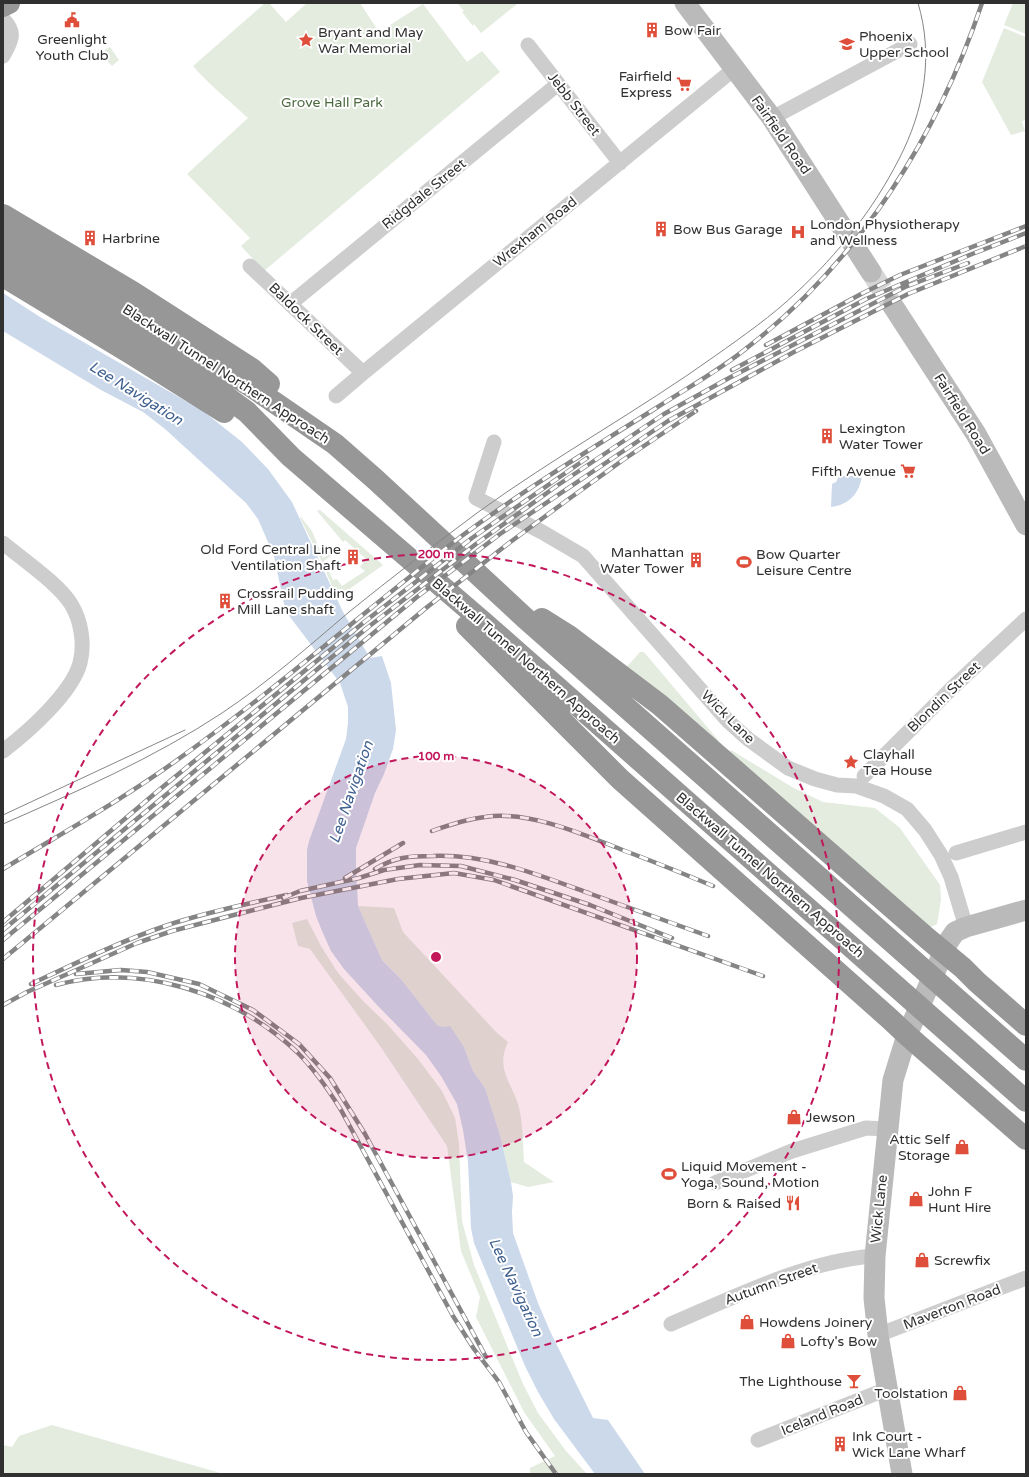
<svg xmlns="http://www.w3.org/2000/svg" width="1029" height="1477" font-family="'Varela Round',sans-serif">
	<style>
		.green { fill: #e3ecdf }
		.water { fill: #ccd9eb }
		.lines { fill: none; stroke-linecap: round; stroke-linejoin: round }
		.secondary-tunnel { stroke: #d6d6d6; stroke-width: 21; stroke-dasharray: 21 10; stroke-linecap: butt }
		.street { stroke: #cdcdcd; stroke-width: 15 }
		.secondary { stroke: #bababa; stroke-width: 21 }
		.highway { stroke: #979797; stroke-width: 22 }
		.tram { stroke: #858585; stroke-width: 1 }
		.rail-casing { stroke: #858585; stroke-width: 4.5 }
		.rail { stroke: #fff; stroke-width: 3; stroke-dasharray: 9; stroke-linecap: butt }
		.ring { fill: none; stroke: #c2185b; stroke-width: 2; stroke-dasharray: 7 5 }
		.labels { text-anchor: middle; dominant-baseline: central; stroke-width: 4; stroke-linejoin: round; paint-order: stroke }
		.poi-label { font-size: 14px; fill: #303030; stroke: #fff; text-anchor: start }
		.park-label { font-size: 14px; fill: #4b6a3f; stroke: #fff }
		.street-label { font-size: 14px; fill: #303030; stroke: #fff }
		.water-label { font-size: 15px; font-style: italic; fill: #40618f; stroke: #fff }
		.centre { fill: #c2185b; stroke: #fff; stroke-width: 2 }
		.ring-label { font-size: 12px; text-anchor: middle; font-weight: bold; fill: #c2185b; stroke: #fff; stroke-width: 4; stroke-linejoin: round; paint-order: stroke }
	</style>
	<rect width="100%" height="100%" fill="#fff"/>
	<path class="green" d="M265,3H269L286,22L307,3H360L379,32L423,4L467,62L482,51L500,72L264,271L241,246L250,238L187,174L248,118C229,100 209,85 193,66Z
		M457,3H517V4L481,33L474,24L473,26L462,12L464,11Z
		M1013,3H1026V34L1004,25Z
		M1004,28L1026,37V120L1022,121L1025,131L1011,135L982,82Z
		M110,47L119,60L112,66L100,53Z
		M320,510L383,565L337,598L321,560L300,518L301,517L312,531L323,558L333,552L334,553L324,561L333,580L337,579L342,586L365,571L360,567L366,559L345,540L343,542L317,511Z
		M640,652H644L719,741L718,742L624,670Z
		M731,750L792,787L823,802L875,808L900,828L940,885L941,900L937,924L929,928L729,752Z
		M358,906L394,908L403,932L497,1033L508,1042C494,1071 515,1085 520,1112C523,1128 523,1145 524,1162L554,1182L528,1187L511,1182L500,1135L485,1088L473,1071L464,1047L443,1027L437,1025L401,979L382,960Z
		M307,919L321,946L338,973L364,1002L387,1024L418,1059L442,1091L455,1118L459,1144L462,1221L474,1265L523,1384L538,1413L566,1451L587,1474H530V1468L555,1456L524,1412L476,1317L480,1297L461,1251L447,1146L380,1046L310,949L298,946L292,923Z
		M52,1425L224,1474H3V1445L12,1447L19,1436Z"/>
	<path class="water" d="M3,293L40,317L203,411L242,442L268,469L292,502L343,612L370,658L382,656L391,683L396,730L393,749L384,774L375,793L356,848V867L358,906L382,960L401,979L437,1025L443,1027L450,1026L464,1047L473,1071L485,1088L500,1135L511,1182L513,1196L512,1212L513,1233L538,1303L550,1331L593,1418L608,1420L645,1474H595L554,1419L538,1392L525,1366L474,1243L471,1228L468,1162L463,1130L457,1104L441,1076L426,1055L377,1005L344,969L331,951L322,931L316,916L307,881V850L309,841L346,739L348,723V707L340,683L290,617L284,604L274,556L258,519L246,503L165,429L143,412L101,390L3,331Z
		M839,476H862C859,494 849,505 831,507L832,484L836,482Z"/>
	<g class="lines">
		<path class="secondary-tunnel" d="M871,272L893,306"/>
		<path class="street" d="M3,19C17,33 11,41 3,56
			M528,45L620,163
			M772,118L910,44
			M250,266L363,373
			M290,304L558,84
			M336,396L363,373L734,69
			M494,442L476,498L542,532L583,556L728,721L748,739L788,768L815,779L837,785L856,786L884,796L907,809L925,830L941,855L951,877L966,927
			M3,543C22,559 59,584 71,604C81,620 85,644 80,663C72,693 28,732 3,751
			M864,776L951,689L1026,619
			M956,853L1026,832
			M715,1183L792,1151L866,1128L888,1129
			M671,1324C732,1298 808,1260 875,1256
			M878,1335L1026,1278
			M758,1440L887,1389"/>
		<path class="secondary" d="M685,3L772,118L871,272
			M893,306L976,434L1026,525
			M902,1474L878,1335L874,1298L875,1256L893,1080L907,1035L948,942L955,932L966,927L1026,910"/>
		<path class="highway" d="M3,6L9,3
			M3,215L134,293L252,369L269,384
			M3,235L183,344L252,387L335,444L376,480L525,618L1026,1060
			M3,253L102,312L174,359L247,412L291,457L482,621L1026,1101
			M3,276L132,354L224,412
			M542,619L569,636L660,705L928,939L963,968L977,982L1026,1025
			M467,626L620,779L890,1019L907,1035L1026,1139"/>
		<path class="tram" d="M3,815L185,730
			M3,824C78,791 154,758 222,713C267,683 308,647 349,612C391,578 434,545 477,513C554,457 638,411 715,356C743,336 772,316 797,292C838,254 873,210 899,159C924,111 934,56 918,3"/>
		<g class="rail-casing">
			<path id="rail" d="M766,345L863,293L900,275L1026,226
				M732,370L866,299L972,254L1026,233
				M432,831C449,825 467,819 485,817C529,810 585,835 625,851C655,862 684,874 713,886
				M3,869C64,832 127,797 184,755C280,686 369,607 463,535C524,490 589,450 653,410C685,389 719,371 748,347C859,261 938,135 982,3
				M375,869C395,857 409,856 433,856C488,854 539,875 591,894C630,908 669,922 708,936
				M345,878L403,843
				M283,898L300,891L359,878L384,870L420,865L461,866L515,880L590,905L672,938
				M3,922L159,790L363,623L472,538L587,458
				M3,930L367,628L476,544L558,485L664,414L729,378L905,287L968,263
				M3,940L417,597L500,534L668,421L794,352L908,294L1026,246
				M3,959L426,608L509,543L566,501L623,460L696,411
				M76,974L121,970L147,972L199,984L253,1010L299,1044L330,1078L365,1134L486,1357
				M31,984C76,963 121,941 168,925C207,912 247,904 287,895
				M56,985C140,962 234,993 297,1052C314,1069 328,1089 341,1110L453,1316L474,1349L499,1382L526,1432L556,1474
				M3,1005L27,992L137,943L172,931L230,916L301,898L398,879L454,873L494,880L763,976"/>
		</g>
		<use href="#rail" class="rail"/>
	</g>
	<circle cx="436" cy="957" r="201" fill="#c2185b" fill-opacity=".12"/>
	<g class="ring">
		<circle cx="436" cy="957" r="201"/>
		<circle cx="436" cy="957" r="403"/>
	</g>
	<defs>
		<g id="civic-bare" transform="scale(1.2)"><path d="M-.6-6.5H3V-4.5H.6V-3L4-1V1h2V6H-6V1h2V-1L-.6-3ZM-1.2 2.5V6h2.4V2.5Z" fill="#de4e3a" stroke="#fff" stroke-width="2.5" paint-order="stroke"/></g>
		<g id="building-bare" transform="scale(1.2)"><path d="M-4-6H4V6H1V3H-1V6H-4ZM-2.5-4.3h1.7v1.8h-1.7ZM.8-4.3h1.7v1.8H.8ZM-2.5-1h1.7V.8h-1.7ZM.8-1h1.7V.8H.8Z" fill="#de4e3a" stroke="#fff" stroke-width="2.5" paint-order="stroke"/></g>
		<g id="sight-bare" transform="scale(1.2)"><path d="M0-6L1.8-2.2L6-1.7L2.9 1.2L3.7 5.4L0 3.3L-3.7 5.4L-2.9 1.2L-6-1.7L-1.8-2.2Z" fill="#de4e3a" stroke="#fff" stroke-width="2.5" paint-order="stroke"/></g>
		<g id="university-bare" transform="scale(1.2)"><path d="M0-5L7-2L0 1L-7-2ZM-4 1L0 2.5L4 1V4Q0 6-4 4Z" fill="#de4e3a" stroke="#fff" stroke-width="2.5" paint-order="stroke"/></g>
		<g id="supermarket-bare" transform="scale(1.2)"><path d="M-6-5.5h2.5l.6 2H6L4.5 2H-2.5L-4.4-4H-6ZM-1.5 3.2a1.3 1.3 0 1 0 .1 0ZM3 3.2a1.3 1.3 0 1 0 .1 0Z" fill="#de4e3a" stroke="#fff" stroke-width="2.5" paint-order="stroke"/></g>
		<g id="hospital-bare" transform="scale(1.2)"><path d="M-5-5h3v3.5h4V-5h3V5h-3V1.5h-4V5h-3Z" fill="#de4e3a" stroke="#fff" stroke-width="2.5" paint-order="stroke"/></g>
		<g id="stadium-bare" transform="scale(1.2)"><path d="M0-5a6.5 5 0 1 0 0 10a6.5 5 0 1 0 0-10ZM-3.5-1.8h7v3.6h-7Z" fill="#de4e3a" stroke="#fff" stroke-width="2.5" paint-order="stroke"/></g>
		<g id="shop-bare" transform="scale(1.2)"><path d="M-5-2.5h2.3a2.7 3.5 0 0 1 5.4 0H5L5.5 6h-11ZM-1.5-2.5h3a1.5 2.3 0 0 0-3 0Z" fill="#de4e3a" stroke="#fff" stroke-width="2.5" paint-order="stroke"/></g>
		<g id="restaurant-bare" transform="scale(1.2)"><path d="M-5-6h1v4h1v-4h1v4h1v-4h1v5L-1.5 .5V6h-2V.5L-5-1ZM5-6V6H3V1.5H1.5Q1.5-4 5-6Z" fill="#de4e3a" stroke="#fff" stroke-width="2.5" paint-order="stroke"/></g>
		<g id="bar-bare" transform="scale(1.2)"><path d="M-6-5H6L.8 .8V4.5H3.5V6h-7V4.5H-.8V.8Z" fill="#de4e3a" stroke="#fff" stroke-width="2.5" paint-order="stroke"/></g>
	</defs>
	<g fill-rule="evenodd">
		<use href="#civic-bare" x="72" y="20"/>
		<use href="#building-bare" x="652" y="30"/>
		<use href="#sight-bare" x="306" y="40"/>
		<use href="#university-bare" x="847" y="44"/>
		<use href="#supermarket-bare" x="684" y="84"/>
		<use href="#building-bare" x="661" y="229"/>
		<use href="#hospital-bare" x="798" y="232"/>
		<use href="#building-bare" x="90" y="238"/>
		<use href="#building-bare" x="827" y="436"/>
		<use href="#supermarket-bare" x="908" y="471"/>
		<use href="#building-bare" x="353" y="557"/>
		<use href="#building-bare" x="696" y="560"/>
		<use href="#stadium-bare" x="744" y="562"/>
		<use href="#building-bare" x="225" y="601"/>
		<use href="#sight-bare" x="851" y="762"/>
		<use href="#shop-bare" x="794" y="1117"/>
		<use href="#shop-bare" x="962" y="1147"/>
		<use href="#stadium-bare" x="669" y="1174"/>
		<use href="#shop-bare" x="916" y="1199"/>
		<use href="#restaurant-bare" x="793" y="1203"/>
		<use href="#shop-bare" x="922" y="1260"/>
		<use href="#shop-bare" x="747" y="1322"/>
		<use href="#shop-bare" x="788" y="1341"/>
		<use href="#bar-bare" x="854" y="1381"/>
		<use href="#shop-bare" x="960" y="1393"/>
		<use href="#building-bare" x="840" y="1444"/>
	</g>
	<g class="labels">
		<g class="poi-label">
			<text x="664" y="30">Bow Fair</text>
			<text x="318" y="32">Bryant and May<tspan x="318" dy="16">War Memorial</tspan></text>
			<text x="859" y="36">Phoenix<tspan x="859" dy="16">Upper School</tspan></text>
			<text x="72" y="39" text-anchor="middle">Greenlight<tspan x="72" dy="16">Youth Club</tspan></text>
			<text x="672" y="76" text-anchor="end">Fairfield<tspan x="672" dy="16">Express</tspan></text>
			<text x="810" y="224">London Physiotherapy<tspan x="810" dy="16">and Wellness</tspan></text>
			<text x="673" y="229">Bow Bus Garage</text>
			<text x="102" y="238">Harbrine</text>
			<text x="839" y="428">Lexington<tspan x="839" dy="16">Water Tower</tspan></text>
			<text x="896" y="471" text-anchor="end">Fifth Avenue</text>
			<text x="341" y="549" text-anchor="end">Old Ford Central Line<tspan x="341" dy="16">Ventilation Shaft</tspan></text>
			<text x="684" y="552" text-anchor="end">Manhattan<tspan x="684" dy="16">Water Tower</tspan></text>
			<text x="756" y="554">Bow Quarter<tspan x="756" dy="16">Leisure Centre</tspan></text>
			<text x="237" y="593">Crossrail Pudding<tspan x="237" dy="16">Mill Lane shaft</tspan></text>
			<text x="863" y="754">Clayhall<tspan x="863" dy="16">Tea House</tspan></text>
			<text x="806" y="1117">Jewson</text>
			<text x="950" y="1139" text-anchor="end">Attic Self<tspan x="950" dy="16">Storage</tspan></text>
			<text x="681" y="1166">Liquid Movement -<tspan x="681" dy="16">Yoga, Sound, Motion</tspan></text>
			<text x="928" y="1191">John F<tspan x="928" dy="16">Hunt Hire</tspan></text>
			<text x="781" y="1203" text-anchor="end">Born &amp; Raised</text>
			<text x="934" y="1260">Screwfix</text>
			<text x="759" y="1322">Howdens Joinery</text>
			<text x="800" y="1341">Lofty's Bow</text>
			<text x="842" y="1381" text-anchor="end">The Lighthouse</text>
			<text x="948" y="1393" text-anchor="end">Toolstation</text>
			<text x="852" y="1436">Ink Court -<tspan x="852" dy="16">Wick Lane Wharf</tspan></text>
		</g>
		<g class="park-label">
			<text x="332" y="102">Grove Hall Park</text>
		</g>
		<g class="street-label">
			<text transform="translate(574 104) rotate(52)">Jebb Street</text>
			<text transform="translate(781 135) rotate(55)">Fairfield Road</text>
			<text transform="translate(424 194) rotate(-39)">Ridgdale Street</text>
			<text transform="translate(535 232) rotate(-39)">Wrexham Road</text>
			<text transform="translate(306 319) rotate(44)">Baldock Street</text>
			<text transform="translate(226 374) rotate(33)">Blackwall Tunnel Northern Approach</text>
			<text transform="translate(962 414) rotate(58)">Fairfield Road</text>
			<text transform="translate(526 661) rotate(41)">Blackwall Tunnel Northern Approach</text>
			<text transform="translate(944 697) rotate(-44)">Blondin Street</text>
			<text transform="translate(728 717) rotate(45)">Wick Lane</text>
			<text transform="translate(770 875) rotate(41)">Blackwall Tunnel Northern Approach</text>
			<text transform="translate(879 1209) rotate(-84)">Wick Lane</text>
			<text transform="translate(771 1284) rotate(-20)">Autumn Street</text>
			<text transform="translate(952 1307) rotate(-21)">Maverton Road</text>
			<text transform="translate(822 1415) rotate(-22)">Iceland Road</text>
		</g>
		<g class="water-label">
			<text transform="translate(136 393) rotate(32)">Lee Navigation</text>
			<text transform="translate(351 792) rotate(-71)">Lee Navigation</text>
			<text transform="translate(516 1287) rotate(65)">Lee Navigation</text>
		</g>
	</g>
	<circle cx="436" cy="957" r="6" class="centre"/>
	<g class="ring-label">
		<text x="436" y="558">200 m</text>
		<text x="436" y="760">100 m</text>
	</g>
	<rect width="1029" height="1477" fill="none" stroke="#303030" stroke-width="8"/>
</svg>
